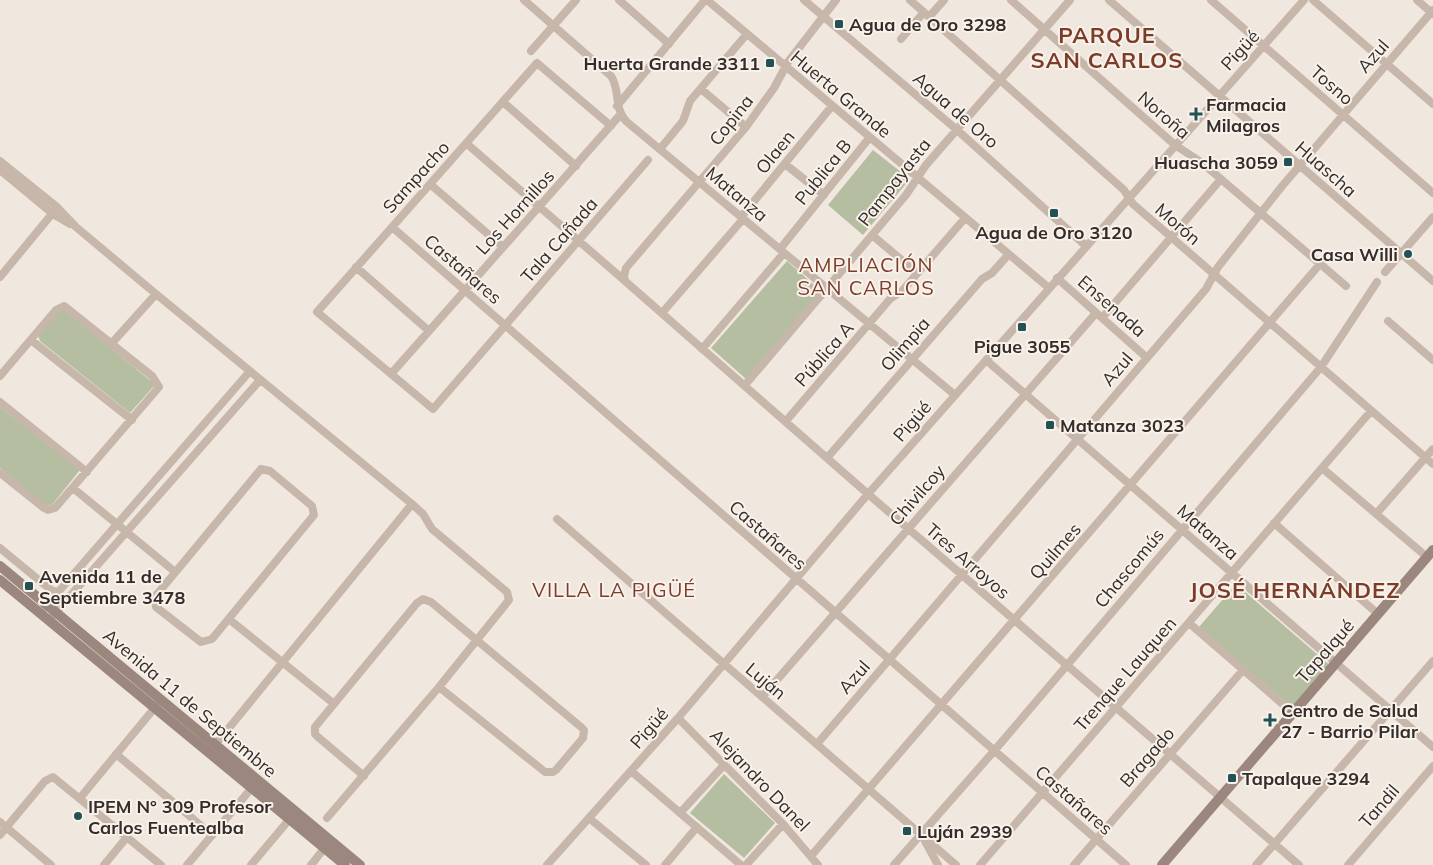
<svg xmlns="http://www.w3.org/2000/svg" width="1433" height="865" font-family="Mulish,sans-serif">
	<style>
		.green { fill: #b5bea0 }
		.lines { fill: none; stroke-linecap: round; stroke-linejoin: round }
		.minor { stroke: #c7b7ab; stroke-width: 8 }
		.secondary { stroke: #9b877d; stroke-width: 10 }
		.poi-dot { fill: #235254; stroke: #f8f2eb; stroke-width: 2 }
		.labels { text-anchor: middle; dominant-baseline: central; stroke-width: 4; stroke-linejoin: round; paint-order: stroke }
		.poi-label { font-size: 18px; font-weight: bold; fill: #362d2a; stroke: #f8f2eb; text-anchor: start }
		.street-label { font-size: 18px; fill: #362d2a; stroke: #f8f2eb }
		.quarter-label { font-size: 20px; letter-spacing: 1px; fill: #7d3b2a; stroke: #f8f2eb }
		.district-label { font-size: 22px; font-weight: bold; letter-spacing: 1px; fill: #7d3b2a; stroke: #f8f2eb }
	</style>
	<rect width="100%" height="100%" fill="#f0e7df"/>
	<path class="green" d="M873,150L910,179L863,235L828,205Z
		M787,261L822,292L746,379L711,348Z
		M65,310L152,382L154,386L130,413L40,341L38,335L59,311Z
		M0,407L80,470L52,505L46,506L0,468Z
		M1236,584L1333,668L1296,711L1199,627Z
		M724,774L775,823L744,858L690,813Z"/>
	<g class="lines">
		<path class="minor" d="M524,0L611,76C621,91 613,108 627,122L955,395
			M619,0L669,44
			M707,0L1049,288
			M804,0L956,129L1086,246
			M836,0L788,62L774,88L746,127L626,268L624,276L625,281L868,494L1299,865
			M910,0L1124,190L1133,204L1433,464
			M1011,0L1175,145L1201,162L1346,286
			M1109,0L1433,281
			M1211,0L1433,193
			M1313,0L1433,104
			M1417,0L1433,14
			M929,17L944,0
			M901,39L924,12
			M531,51L576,0
			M701,89L746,127
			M503,102L576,166
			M617,106L705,0
			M611,126L537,63L317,312L433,409L648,160
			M466,143L625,281
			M660,149L683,121L690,101L746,35
			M0,161L56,206L76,227L156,294L412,504L215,745
			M785,164L824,195
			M0,170L53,214L70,224
			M430,184L503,247
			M741,217L832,106
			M392,227L1126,865
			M872,235L917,273
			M780,249L870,137
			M356,267L429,331
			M1385,272L1433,217
			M0,277L56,209
			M1057,278L1146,357
			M662,313L743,219
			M1102,318L1221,179
			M1388,321L1433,360
			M31,340L132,420
			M112,343L156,294
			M702,349L784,253
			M986,360L1433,747
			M391,374L620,115
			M0,376L56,310L64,306L152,376L159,387L55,508L48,510L44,508L0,473
			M745,385L906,195L926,165L1070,0
			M0,402L87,472
			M786,421L890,299L903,290L965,218
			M827,458L982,279L992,273L1008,255
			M1322,468L1427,557
			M261,469L270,471L312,506L314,515L212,639L201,642L156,607L154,598Z
			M73,488L174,571
			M1376,514L1433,449
			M557,519L956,865
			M1274,523L1378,614
			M0,548L51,590L57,592
			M40,613L250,371
			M49,620L260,380
			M230,620L333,703
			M1189,623L1293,713
			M762,697L1096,313
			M678,718L783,824L818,865
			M817,744L1206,289L1218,267L1283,185L1433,10
			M116,754L212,835
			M631,771L741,865
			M364,776L318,737L315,734V727L417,603L423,599L431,602L581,727L584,730L583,738L556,770L553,772H545L439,687
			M80,798L157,705
			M680,813L724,765
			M327,818L439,687L509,600L507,592L432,529L423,514L412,504
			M589,818L646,865
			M0,822L51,865
			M0,835L45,781L53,777L161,865
			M925,841L938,865
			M811,856L1320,264
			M104,865L127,837
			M187,865L255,784
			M251,865L293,815
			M311,865L327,845
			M547,865L678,718L868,494L1304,0
			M665,865L697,827
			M746,865L783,824
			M894,865L994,751L1321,367L1377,282
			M980,865L1371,411
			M1074,865L1243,670
			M1256,865L1433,661
			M1348,865L1433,766"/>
		<path class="secondary" d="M0,566L360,865
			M0,580L345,865
			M1162,865L1433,550"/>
	</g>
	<g class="poi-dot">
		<rect x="834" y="19" width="10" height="10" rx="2.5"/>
		<rect x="765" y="58" width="10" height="10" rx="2.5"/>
		<path d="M1193.5 106.5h5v5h5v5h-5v5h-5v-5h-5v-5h5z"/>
		<rect x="1283" y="157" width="10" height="10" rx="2.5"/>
		<rect x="1049" y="208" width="10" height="10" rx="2.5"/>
		<circle cx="1408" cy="254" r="5"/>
		<rect x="1017" y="322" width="10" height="10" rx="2.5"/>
		<rect x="1045" y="420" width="10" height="10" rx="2.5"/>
		<rect x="24" y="581" width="10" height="10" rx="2.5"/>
		<path d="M1267.5 712.5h5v5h5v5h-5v5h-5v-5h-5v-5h5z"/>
		<rect x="1227" y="773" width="10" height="10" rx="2.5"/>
		<circle cx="78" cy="816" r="5"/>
		<rect x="902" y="826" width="10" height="10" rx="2.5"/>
	</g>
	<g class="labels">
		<g class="poi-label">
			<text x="849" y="24">Agua de Oro 3298</text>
			<text x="760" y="63" text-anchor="end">Huerta Grande 3311</text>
			<text x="1206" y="104">Farmacia<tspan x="1206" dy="21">Milagros</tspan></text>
			<text x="1278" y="162" text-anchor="end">Huascha 3059</text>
			<text x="1054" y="232" text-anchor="middle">Agua de Oro 3120</text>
			<text x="1398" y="254" text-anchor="end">Casa Willi</text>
			<text x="1022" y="346" text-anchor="middle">Pigue 3055</text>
			<text x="1060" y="425">Matanza 3023</text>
			<text x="39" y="576">Avenida 11 de<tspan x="39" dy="21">Septiembre 3478</tspan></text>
			<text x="1281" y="710">Centro de Salud<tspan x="1281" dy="21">27 - Barrio Pilar</tspan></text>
			<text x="1242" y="778">Tapalque 3294</text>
			<text x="88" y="806">IPEM N° 309 Profesor<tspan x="88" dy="21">Carlos Fuentealba</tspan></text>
			<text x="917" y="831">Luján 2939</text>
		</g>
		<g class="street-label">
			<text transform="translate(1240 50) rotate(-48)">Pigüé</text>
			<text transform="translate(1373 56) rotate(-49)">Azul</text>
			<text transform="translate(1332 85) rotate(41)">Tosno</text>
			<text transform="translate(841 94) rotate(40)">Huerta Grande</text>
			<text transform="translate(956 110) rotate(41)">Agua de Oro</text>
			<text transform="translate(1164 115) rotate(41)">Noroña</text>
			<text transform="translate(731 120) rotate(-52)">Copina</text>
			<text transform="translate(775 152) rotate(-51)">Olaen</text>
			<text transform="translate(1326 169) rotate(41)">Huascha</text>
			<text transform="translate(823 172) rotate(-51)">Publica B</text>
			<text transform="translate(416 177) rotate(-48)">Sampacho</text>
			<text transform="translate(894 182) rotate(-52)">Pampayasta</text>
			<text transform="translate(737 194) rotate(40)">Matanza</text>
			<text transform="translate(515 212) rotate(-48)">Los Hornillos</text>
			<text transform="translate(1178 224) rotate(41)">Morón</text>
			<text transform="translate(559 240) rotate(-49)">Tala Cañada</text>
			<text transform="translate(463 269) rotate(41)">Castañares</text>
			<text transform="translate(1112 306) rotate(41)">Ensenada</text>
			<text transform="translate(905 344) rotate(-49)">Olimpia</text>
			<text transform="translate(824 354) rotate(-49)">Pública A</text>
			<text transform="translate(1117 369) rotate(-50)">Azul</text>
			<text transform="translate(912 421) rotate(-49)">Pigüé</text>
			<text transform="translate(917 495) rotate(-49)">Chivilcoy</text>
			<text transform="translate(1208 532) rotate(41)">Matanza</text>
			<text transform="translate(768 535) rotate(41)">Castañares</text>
			<text transform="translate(1055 551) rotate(-49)">Quilmes</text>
			<text transform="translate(968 561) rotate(41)">Tres Arroyos</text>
			<text transform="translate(1129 568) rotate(-50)">Chascomús</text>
			<text transform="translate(1325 651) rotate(-49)">Tapalqué</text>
			<text transform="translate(1125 674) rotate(-49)">Trenque Lauquen</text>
			<text transform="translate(854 677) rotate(-49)">Azul</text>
			<text transform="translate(766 681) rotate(40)">Luján</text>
			<text transform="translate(190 703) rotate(40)">Avenida 11 de Septiembre</text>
			<text transform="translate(649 728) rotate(-49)">Pigüé</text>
			<text transform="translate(1147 757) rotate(-49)">Bragado</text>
			<text transform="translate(760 780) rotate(46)">Alejandro Danel</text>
			<text transform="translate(1074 800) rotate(41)">Castañares</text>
			<text transform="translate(1379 806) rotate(-49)">Tandil</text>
		</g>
		<g class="quarter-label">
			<text x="866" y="264">AMPLIACIÓN<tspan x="866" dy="23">SAN CARLOS</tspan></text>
			<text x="614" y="589">VILLA LA PIGÜÉ</text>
		</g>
		<g class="district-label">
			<text x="1107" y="35">PARQUE<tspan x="1107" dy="25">SAN CARLOS</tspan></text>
			<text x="1295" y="590">JOSÉ HERNÁNDEZ</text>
		</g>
	</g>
</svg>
